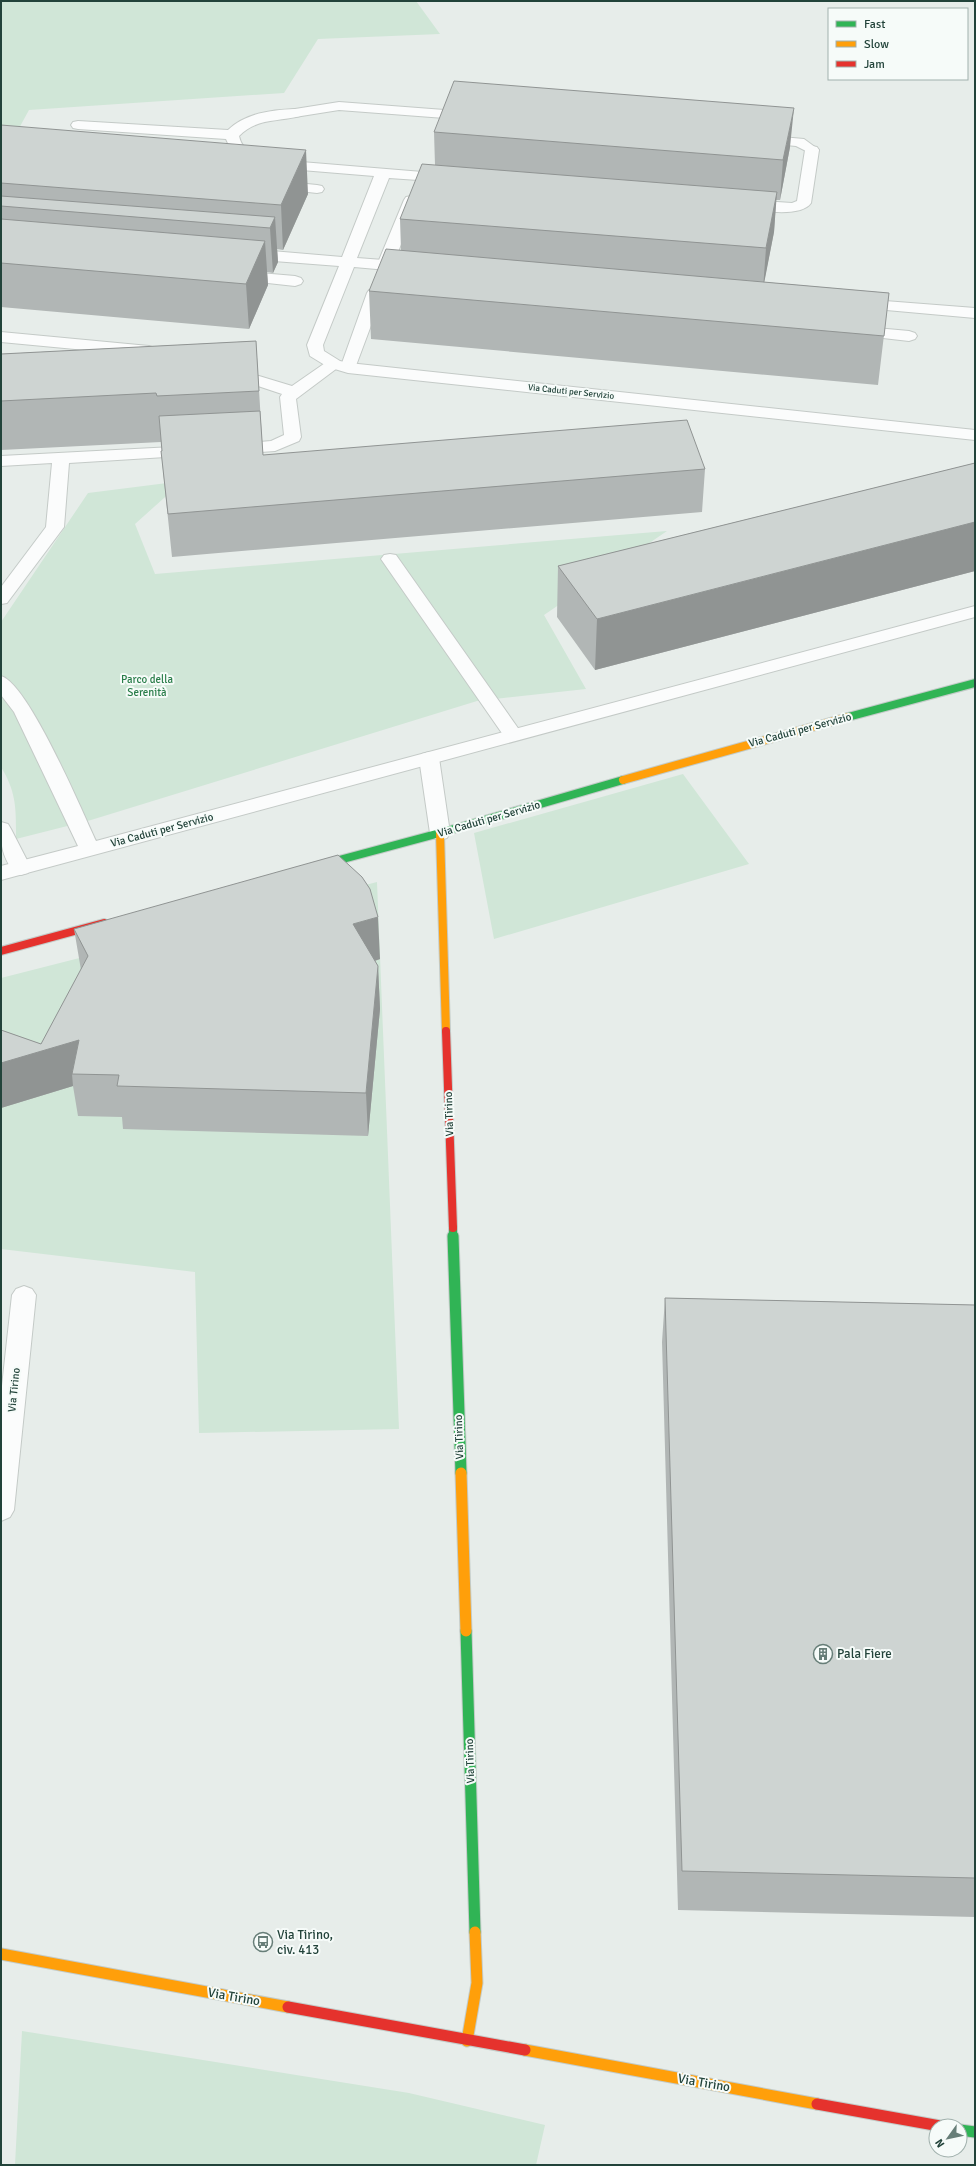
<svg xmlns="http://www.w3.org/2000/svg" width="976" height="2166" font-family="Signika,sans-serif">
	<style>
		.green { fill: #d0e6d7 }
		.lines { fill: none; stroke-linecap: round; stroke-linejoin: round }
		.lane-casing { stroke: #c4cac7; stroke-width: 2 }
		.street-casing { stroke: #c4cac7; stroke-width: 2 }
		.fast-far1-casing { stroke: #c3cbc8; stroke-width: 10 }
		.fast-casing { stroke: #c3cbc8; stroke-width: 13 }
		.slow-far1-casing { stroke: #c3cbc8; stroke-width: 10 }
		.slow-casing { stroke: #c3cbc8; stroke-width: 13 }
		.jam-far1-casing { stroke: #c3cbc8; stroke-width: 10 }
		.jam-casing { stroke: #c3cbc8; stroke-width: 13 }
		.lane { fill: #fbfcfc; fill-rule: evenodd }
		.street { fill: #fbfcfc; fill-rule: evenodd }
		.fast-far1 { stroke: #30b455; stroke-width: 8 }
		.fast { stroke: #30b455; stroke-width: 11 }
		.slow-far1 { stroke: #ff9f0a; stroke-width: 8 }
		.slow { stroke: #ff9f0a; stroke-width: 11 }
		.jam-far1 { stroke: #e5322d; stroke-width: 8 }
		.jam { stroke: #e5322d; stroke-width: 11 }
		.wall { fill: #b1b6b5 }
		.shaded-wall { fill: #909493 }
		.building { fill: #ced4d2; stroke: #909493 }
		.labels { text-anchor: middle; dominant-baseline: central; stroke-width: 4; stroke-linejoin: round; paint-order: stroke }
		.far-street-label { font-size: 9px; fill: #22433a; stroke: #f6fbf9 }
		.park-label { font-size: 11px; fill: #297d49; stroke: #f6fbf9 }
		.street-label { font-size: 11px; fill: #22433a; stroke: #f6fbf9 }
		.near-poi-label { font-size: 13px; fill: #22433a; stroke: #f6fbf9; text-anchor: start }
		.near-street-label { font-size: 13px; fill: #22433a; stroke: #f6fbf9 }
	</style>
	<rect width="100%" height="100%" fill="#e7edea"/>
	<path class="green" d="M1,1H416L440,34L318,39L284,93L29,110L12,141H1Z
		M183,481L135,524L155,574L667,531L544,615L586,689L477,701L91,820L16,839C16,810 17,793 1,767V622L88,493Z
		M683,774L749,864L494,939L474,833Z
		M377,882L399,1429L199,1433L195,1272L1,1249V978Z
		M22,2031L409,2093L545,2125L536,2165H15Z"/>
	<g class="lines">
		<g class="lane-casing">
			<path id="lane" d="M339,102L471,112L476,113L478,116L476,119L471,120L339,110L295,117L290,116L288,113L290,110L295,109Z
				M760,135L804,139L819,150L817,153L812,154L796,146L755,142L753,139L755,136Z
				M277,181L317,185L322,186L324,189L322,192L317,193L272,188L270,185L272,182Z
				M411,196L416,197L418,200L393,265L390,268H380L377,265L404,200L406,197Z
				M237,271L295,276L301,278L303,281L301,284L295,286L232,279L229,276L232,273Z
				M389,285L395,287L397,290L395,293L382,296L354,371H342L340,366L296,399L301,437L299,441L275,451L234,454L228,453L226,449L228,445L271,441L284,435L280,397L282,394L258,386L224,385L222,382L224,379L259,376L292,386L328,361L334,359L342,363L367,293L369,290Z
				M854,326L909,331L915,333L917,336L915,339L909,341L848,334L846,331L848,328Z
				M192,446L198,447L200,451L198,455L69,463L64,527L7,603L1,604V587L46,527L52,463L1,466V456Z
				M390,554L396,555L520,731L523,735L520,739L513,741L506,739L381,559L384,555Z
				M429,752L436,754L439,758L450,833L447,838L440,840L433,838L430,833L419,758L422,754Z
				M1,822L8,824L11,829L31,868L28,873L21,875L14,873C1,853 1,846 1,822Z"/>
		</g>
		<g class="street-casing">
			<path id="street" d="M295,109L300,110L302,113L300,116C277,122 257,118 239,136C243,155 260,157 277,160L447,174L452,175L454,178L452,181L447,182L389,178L357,258L410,262L415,264L418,267L415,270L410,272L354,267L323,345L324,351L340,361L349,363L975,430V440L348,373L328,367L310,356L307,345L339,266L249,259L244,257L241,254L244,251L249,249L342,257L374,176L277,168L249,163L237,157L232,152L226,139L78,129L73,128L71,125L73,122L78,121L228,130C246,113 271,110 295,109Z
				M812,146L817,147L819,150L811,203C801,218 757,211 742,207L740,204L742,201L747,200L792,203L797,201L805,150L807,147Z
				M859,299L975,308V318L853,307L851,304L853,301Z
				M1,332L149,346L155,348L157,351L155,354L149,356L1,342Z
				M975,606V617L1,880V866L78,846L14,712L1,695V676C28,683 82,811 96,841Z
				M24,1286L32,1289L36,1295L14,1510L10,1517L1,1521V1395L12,1295L16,1289Z"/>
		</g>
		<g class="fast-far1-casing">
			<path id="fast-far1" d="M848,717L975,683
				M313,867L440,833L623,780
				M453,1228V1237"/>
		</g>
		<g class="fast-casing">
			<path id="fast" d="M453,1236L461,1473
				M466,1631L475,1932
				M960,2130L975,2132"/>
		</g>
		<g class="slow-far1-casing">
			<path id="slow-far1" d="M623,780L848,717
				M440,833L446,1031"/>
		</g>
		<g class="slow-casing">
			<path id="slow" d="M461,1473L466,1631
				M1,1954L288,2007
				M467,2041L477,1983L475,1932
				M525,2050L817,2104"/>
		</g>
		<g class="jam-far1-casing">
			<path id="jam-far1" d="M1,951L104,923
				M446,1031L453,1228"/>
		</g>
		<g class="jam-casing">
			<path id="jam" d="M288,2007L525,2050
				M817,2104L940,2126"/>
		</g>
		<use href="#lane" class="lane"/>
		<use href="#street" class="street"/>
		<use href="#fast-far1" class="fast-far1"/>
		<use href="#fast" class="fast"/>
		<use href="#slow-far1" class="slow-far1"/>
		<use href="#slow" class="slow"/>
		<use href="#jam-far1" class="jam-far1"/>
		<use href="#jam" class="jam"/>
	</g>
	<path class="wall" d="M1,125L308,194L283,250L277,249L278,262L273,273L267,272L268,285L249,329L1,307Z
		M434,132L790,147L780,200H776L774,232L764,282L889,293L878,385L371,339L369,291L401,250L400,219L435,165Z
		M256,341L263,455L705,469L702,512L172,557L161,451H162L161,442L1,450V354Z
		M975,463V571L595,670L557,617L558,566Z
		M74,929L380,959L375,961L378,966L380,1009L368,1136L123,1129L122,1117L78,1116L73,1086L1,1108V1030L41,1044L81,970Z
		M665,1298L975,1305V1917L678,1910L662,1342Z"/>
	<path class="shaded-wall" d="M794,108L790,147L780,200L783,160Z
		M306,150L308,194L283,250L281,205Z
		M777,192L774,232L763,289L766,248Z
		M275,217L278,262L273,273L270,228Z
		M265,241L268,285L249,329L246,284Z
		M975,522V571L595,670L597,619Z
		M378,917L380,959L355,967L353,924Z
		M378,966L380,1009L368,1136L366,1093Z
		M79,1040L72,1074L73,1086L1,1108V1063Z"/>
	<path class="building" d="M454,81L794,108L783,160L434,132Z
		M1,125L306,150L281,205L1,183Z
		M422,164L777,192L766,248L400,219Z
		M1,196L275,217L270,228L1,206Z
		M1,219L265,241L246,284L1,263Z
		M386,249L889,293L884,336L369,291Z
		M256,341L259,391L157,396L156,393L1,401V354Z
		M260,411L263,455L687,420L705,469L168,514L161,451H162L159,416Z
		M975,463V522L597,619L558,566Z
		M338,855L362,877L370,889L378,917L353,924L378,966L366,1093L117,1086L119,1075L72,1074L79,1040L1,1063V1030L41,1044L88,956L74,929Z
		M665,1298L975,1305V1878L682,1871Z"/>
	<defs>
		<g id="building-ring" transform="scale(1)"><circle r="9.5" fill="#f6fbf9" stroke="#677e78" stroke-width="1.5"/><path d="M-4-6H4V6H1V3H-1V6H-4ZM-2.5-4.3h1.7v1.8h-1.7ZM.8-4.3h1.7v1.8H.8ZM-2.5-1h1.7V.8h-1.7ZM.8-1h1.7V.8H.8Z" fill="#677e78"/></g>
		<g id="bus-ring" transform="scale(1)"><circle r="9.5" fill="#f6fbf9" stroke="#677e78" stroke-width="1.5"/><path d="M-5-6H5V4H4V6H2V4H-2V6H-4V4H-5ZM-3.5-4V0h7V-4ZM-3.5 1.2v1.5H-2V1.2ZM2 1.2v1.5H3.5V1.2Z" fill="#677e78"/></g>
	</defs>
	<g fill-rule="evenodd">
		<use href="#building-ring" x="823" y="1654"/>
		<use href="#bus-ring" x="263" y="1942"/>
	</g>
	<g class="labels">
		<g class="far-street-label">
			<text transform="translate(571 392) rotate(6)">Via Caduti per Servizio</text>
		</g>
		<g class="park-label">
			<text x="147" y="679">Parco della<tspan x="147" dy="13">Serenità</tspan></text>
		</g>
		<g class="street-label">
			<text transform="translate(800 730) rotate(-15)">Via Caduti per Servizio</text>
			<text transform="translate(489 819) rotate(-16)">Via Caduti per Servizio</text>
			<text transform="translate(162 830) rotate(-15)">Via Caduti per Servizio</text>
			<text transform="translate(449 1114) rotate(-92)">Via Tirino</text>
			<text transform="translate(14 1390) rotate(-84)">Via Tirino</text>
			<text transform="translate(459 1437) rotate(-92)">Via Tirino</text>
			<text transform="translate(470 1761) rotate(-92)">Via Tirino</text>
		</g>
		<g class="near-poi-label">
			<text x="837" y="1654">Pala Fiere</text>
			<text x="277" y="1935">Via Tirino,<tspan x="277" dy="15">civ. 413</tspan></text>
		</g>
		<g class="near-street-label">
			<text transform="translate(234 1997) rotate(10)">Via Tirino</text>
			<text transform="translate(704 2083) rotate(10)">Via Tirino</text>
		</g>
	</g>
	<rect width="976" height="2166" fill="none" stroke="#22433a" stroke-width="4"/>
	<rect x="828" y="8" width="140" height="72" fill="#f6fbf9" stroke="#a1b1ad"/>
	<rect x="836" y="21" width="20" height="6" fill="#30b455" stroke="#a1b1ad"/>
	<text x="864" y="28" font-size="12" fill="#22433a">Fast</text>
	<rect x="836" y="41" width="20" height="6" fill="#ff9f0a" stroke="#a1b1ad"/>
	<text x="864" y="48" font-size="12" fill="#22433a">Slow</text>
	<rect x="836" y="61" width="20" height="6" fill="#e5322d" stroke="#a1b1ad"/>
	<text x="864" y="68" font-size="12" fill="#22433a">Jam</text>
	<g transform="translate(948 2138) rotate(237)"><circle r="19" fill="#f6fbf9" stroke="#a1b1ad"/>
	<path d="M0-3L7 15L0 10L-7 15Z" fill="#677e78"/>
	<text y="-6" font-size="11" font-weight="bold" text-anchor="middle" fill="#22433a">N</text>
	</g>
</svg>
